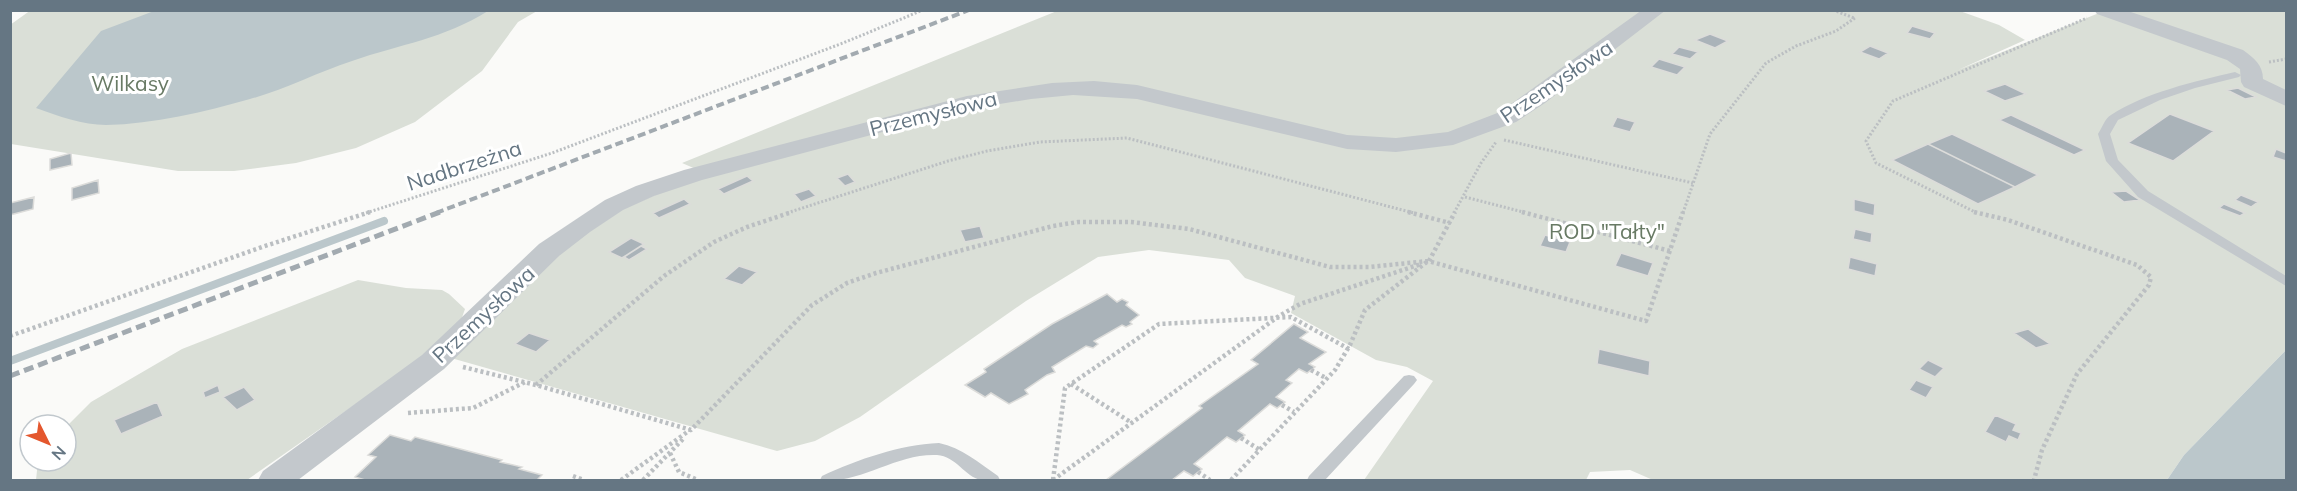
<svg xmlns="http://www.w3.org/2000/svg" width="2297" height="491" font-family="Mulish,sans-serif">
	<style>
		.green { fill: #dadfd7; fill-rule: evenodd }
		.water { fill: #bbc7cb }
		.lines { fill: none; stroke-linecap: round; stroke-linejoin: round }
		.stream { stroke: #bbc7cb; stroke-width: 8 }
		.building { fill: #aab3b9; stroke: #dcdcda; stroke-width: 1.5 }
		.path-far1 { stroke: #bbbfc2; stroke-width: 3; stroke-dasharray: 2 2; stroke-linecap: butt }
		.path { stroke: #bbbfc2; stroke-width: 4.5; stroke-dasharray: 3 3; stroke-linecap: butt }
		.service { fill: #c3c8cc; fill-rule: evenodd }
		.minor { fill: #c3c8cc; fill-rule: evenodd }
		.rail-far1 { stroke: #a2aab0; stroke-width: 4; stroke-dasharray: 8 4; stroke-linecap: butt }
		.rail { stroke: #a2aab0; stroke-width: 5; stroke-dasharray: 10 5; stroke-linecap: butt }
		.labels { text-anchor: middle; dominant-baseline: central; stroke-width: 6; stroke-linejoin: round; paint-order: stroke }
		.street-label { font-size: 21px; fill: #657683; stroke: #fff }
		.park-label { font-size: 21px; fill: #687a64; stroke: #fff }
	</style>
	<rect width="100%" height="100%" fill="#fafaf8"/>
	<path class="green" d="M31,10L537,11L518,22L482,71L415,122L356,148L296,163L234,171H178L11,144L10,25Z
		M1957,10L1999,25L2025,40L1958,70L2104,11H2286V350L2184,455L2167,480H1653L1630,470L1590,472L1586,480H1364L1433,381L1407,367L1376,360L1291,313L1295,296L1245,278L1229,260L1149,250L1098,257L1026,301L860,417L815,441L777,451L451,358L594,222L705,173L682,163L1057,11ZM1046,89L1137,92L1347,142L1419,149H1366L1127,95L1048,94L983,103Z
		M358,280L406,288L442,290L449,294L465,309L459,326L426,355L247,480H36L38,461H66V427L91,402L182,349Z"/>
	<path class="water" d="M154,11V10L488,11C443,39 401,44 352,61C318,72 284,90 250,99C204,112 154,124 106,125C83,125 58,116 36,108L101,31Z
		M2286,350V480H2167L2184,455Z"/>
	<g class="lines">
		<path class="stream" d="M10,361L384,221"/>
	</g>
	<path class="building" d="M1912,26L1935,33L1930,39L1907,33Z
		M1710,34L1728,41L1715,48L1695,40Z
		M1870,46L1888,53L1879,59L1860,52Z
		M1679,47L1698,52L1690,59L1672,54Z
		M1659,59L1685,67L1677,75L1651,67Z
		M2005,84L2026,94L2005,101L1984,91Z
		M2238,88L2256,97L2245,99L2227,90Z
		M2170,114L2214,131L2173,161L2128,143Z
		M2011,115L2085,150L2074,155L1999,120Z
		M1617,117L1635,122L1630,132L1612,127Z
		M1952,134L2038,175L2015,187L1928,144Z
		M1928,144L2015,187L1978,204L1892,160Z
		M2276,149L2286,153V161L2273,157Z
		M71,153L72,165L50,170V159Z
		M848,174L855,182L845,186L837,178Z
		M747,176L753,181L724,194L718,189Z
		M98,180L99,193L72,200V188Z
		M809,189L816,196L801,202L794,194Z
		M2126,191L2140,200L2124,202L2111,192Z
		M2241,195L2258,202L2251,207L2235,200Z
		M34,197L33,209L10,215V203Z
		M684,199L690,204L659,218L653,213Z
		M1854,199L1875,204L1874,216L1854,211Z
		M2224,204L2245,213L2240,216L2219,208Z
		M980,226L984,238L965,242L960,230Z
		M1855,229L1872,233L1871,243L1853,239Z
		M1545,235L1570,242L1566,252L1540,246Z
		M631,238L644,244L622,258L609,252Z
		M641,246L647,249L629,260L624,257Z
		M1621,253L1653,263L1648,276L1615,266Z
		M1850,257L1877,264L1875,276L1848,269Z
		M739,266L757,272L742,285L724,279Z
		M1107,294L1117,302L1122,299L1128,302L1126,305L1139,315L1130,322L1132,324L1126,327L1122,325L1094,341L1098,344L1093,348L1086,346L1052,367L1055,372L1047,375L1025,390L1028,394L1009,404L991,393L985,397L965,385L986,372L984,369L1052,324Z
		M1294,324L1308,332L1300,338L1326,352L1309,364L1315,367L1307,373L1299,369L1286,380L1292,383L1276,397L1285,402L1277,408L1270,404L1238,431L1245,435L1236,442L1227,437L1194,464L1202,469L1193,476L1184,471L1172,480H1106L1202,408L1199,406L1258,364L1251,360Z
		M2028,329L2050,344L2036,348L2014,333Z
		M529,333L550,340L536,352L515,344Z
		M1599,349L1650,361L1649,376L1597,364Z
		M1928,360L1944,368L1935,377L1919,369Z
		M1916,380L1933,387L1926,398L1909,390Z
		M218,385L220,392L205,398L203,392Z
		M244,387L255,400L237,410L223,397Z
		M157,402L163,416L121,434L114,420Z
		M1995,415L2016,424L2013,430L2021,433L2018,440L2009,436L2006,442L1985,432Z
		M390,435L411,441L415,437L502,460L500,462L522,467L519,469L542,475L538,479L543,480H365L355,477L376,457L368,455Z"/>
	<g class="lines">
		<path class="path-far1" d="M1833,10L1854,18
			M2269,62L2286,59
			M1504,140L1693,183
			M1465,197L1527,213
			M366,213L552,153L843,43L923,10
			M787,213L948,161L987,151L1040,142L1127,138L1414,213
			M1454,213L1481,163L1496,142
			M1683,213L1710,134L1766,63L1796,46L1836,31L1855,18
			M1977,213L1876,163L1866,141L1893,101L2087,18"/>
		<path class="path" d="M1408,212L1450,223
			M1522,212L1670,251
			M1974,212L2008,220L2137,265L2151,277L2149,285L2077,374L2042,450L2034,480
			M1429,261L1455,212
			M10,336L262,247L370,212
			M463,367L536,385L691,430L812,305L847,283L876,273L1053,226L1078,222H1131L1189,229L1330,267H1369L1428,261L1646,321L1683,212
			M1311,370L1326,378
			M1071,384L1132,423
			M536,385L664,276L714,242L747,227L792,212
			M1282,405L1294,412
			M408,413L473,408L525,382
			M1241,438L1260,450
			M670,453L679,472L698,480
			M1198,472L1210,480
			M573,476L584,480
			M621,480L690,430
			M643,480L684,438
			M1053,480L1279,316L1300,304L1421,264
			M1053,480L1065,388L1159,324L1291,317L1349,349
			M1231,480L1335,370L1350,345L1365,310L1428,261"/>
		<path class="service" d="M2235,72L2241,75L2239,77L2195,88L2160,100L2118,120L2110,134L2118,160L2148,191L2286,276V286L2138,197L2106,161L2098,134C2102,128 2105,118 2111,115C2144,93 2196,81 2235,72Z
			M1409,375L1414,376L1417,380L1414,384L1325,480H1307L1309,476L1404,376Z
			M939,443C962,448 978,462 998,476L1000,480C994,480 987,482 981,480C965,477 956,456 937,455C896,453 859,485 820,480L822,476C859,459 899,445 939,443Z"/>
		<path class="minor" d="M1642,10H1666L1545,103L1516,122L1453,145L1396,152L1347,149L1137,99L1073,95L1031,99L969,109L702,180L654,196L623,210L590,232L559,256L444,369L298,480H258L263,471L422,355L539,244L605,200L636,186L684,170L967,96L1052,83L1094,81L1137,85L1347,135L1396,138L1448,132L1500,112Z
			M2094,10H2125L2243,50C2254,58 2263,65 2263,79L2286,90V106L2244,87L2241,82L2240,69L2227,60L2097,14Z"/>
		<path class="rail-far1" d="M436,213L969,10"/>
		<path class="rail" d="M10,376L440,212"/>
	</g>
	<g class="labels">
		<g class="street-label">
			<text transform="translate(1556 81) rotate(-34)">Przemysłowa</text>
			<text transform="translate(933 113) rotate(-14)">Przemysłowa</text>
			<text transform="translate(464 165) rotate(-18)">Nadbrzeżna</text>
			<text transform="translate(483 314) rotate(-43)">Przemysłowa</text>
		</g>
		<g class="park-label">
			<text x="130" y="83">Wilkasy</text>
			<text x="1607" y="231">ROD "Tałty"</text>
		</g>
	</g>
	<rect width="2297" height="491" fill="none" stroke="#657683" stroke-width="24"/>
	<g transform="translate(48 443) rotate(133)"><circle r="28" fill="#ffffff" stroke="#c1c8cd" stroke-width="1.5"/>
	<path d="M0-4.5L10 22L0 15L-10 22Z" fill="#e4572e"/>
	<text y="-9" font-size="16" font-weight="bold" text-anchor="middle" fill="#657683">N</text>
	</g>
</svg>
